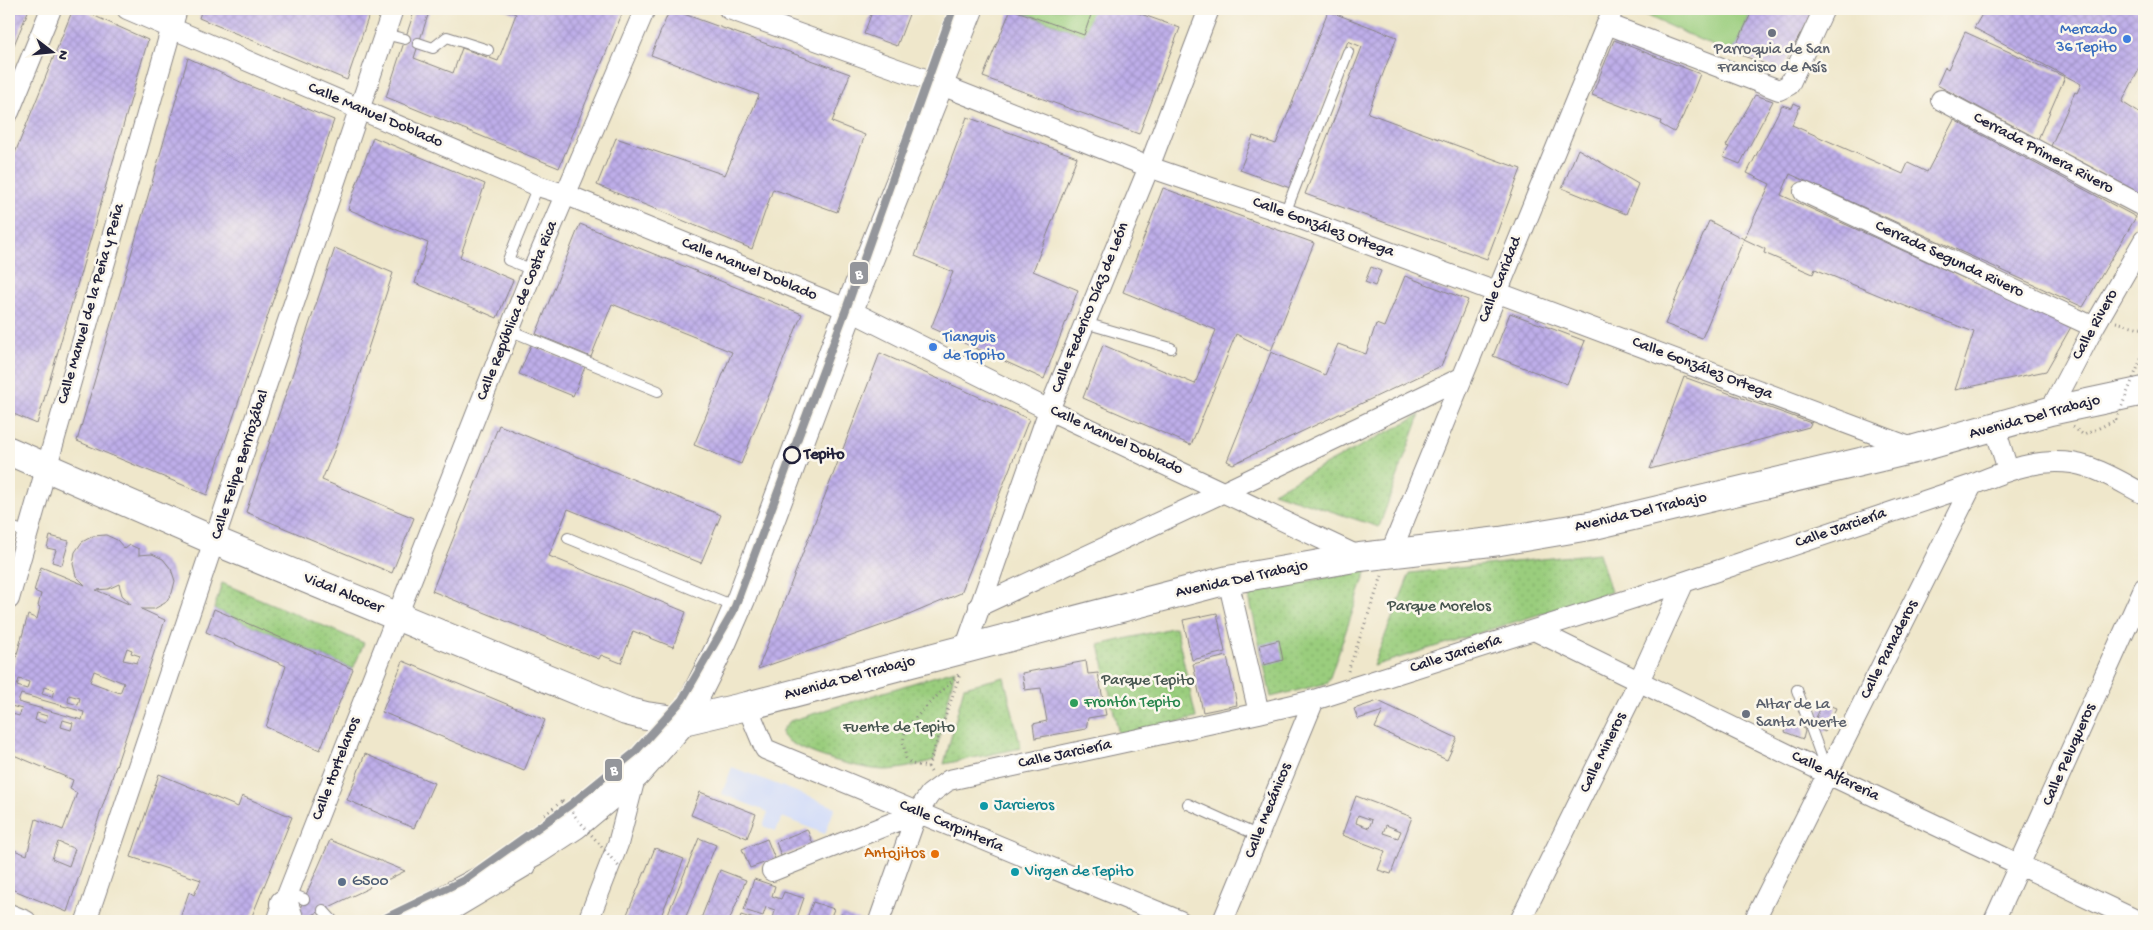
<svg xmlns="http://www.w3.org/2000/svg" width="2153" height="930" font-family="'Gochi Hand',sans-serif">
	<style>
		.built { fill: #cfdafa }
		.grass { fill: #9acd7d; stroke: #5e785c }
		.park { fill: url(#park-dots); stroke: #5e785c }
		.building { fill: url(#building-cross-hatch); fill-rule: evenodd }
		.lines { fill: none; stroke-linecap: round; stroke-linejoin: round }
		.service-casing { stroke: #888483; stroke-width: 12 }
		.minor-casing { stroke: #888483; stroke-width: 22 }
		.primary-casing { stroke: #888483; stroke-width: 30 }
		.path { stroke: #888483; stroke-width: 3; stroke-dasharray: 1 4; stroke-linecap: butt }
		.service { stroke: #fff; stroke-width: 10 }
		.minor { stroke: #fff; stroke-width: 20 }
		.primary { stroke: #fff; stroke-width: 28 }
		.path-bridge { stroke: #888483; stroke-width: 3; stroke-dasharray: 1 4; stroke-linecap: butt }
		.metro-1-casing { stroke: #fbf7ec; stroke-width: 11 }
		.metro-1 { stroke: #94969b; stroke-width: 8 }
		.worship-dot { fill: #6b7280; stroke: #fbf7ec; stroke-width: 2 }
		.shop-dot { fill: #3f7fe0; stroke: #fbf7ec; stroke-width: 2 }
		.stop-dot { fill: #fbf7ec; stroke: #22223b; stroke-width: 2.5 }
		.leisure-dot { fill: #2e9e5b; stroke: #fbf7ec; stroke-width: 2 }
		.culture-dot { fill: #0f9aa8; stroke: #fbf7ec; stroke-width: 2 }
		.food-dot { fill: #e8710a; stroke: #fbf7ec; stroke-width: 2 }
		.service-dot { fill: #5c6f8a; stroke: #fbf7ec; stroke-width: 2 }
		.labels { text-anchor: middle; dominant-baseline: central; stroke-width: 5; stroke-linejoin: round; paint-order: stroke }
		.shop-label { font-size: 16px; fill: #366cbe; stroke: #fbf7ec; text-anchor: end }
		.worship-label { font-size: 16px; fill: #5b616d; stroke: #fbf7ec }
		.street-label { font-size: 16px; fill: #22223b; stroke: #fbf7ec }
		.stop-label { font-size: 16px; font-weight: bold; fill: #22223b; stroke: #fbf7ec; text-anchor: start }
		.park-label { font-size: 16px; fill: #46554f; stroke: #fbf7ec }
		.leisure-label { font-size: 16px; fill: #27864d; stroke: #fbf7ec; text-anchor: start }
		.culture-label { font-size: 16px; fill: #0d838f; stroke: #fbf7ec; text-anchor: start }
		.food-label { font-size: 16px; fill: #c56008; stroke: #fbf7ec; text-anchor: end }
		.service-label { font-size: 16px; fill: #4e5e75; stroke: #fbf7ec; text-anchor: start }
		.line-badge { stroke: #fbf7ec; stroke-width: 2 }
		.badge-label { font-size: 14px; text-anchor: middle; font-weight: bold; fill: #fff }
	</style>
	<defs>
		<pattern id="park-dots" width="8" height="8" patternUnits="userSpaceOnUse" patternTransform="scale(1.25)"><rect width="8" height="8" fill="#9acd7d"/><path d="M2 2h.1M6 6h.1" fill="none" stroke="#84b06d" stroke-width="1.8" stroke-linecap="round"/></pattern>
		<pattern id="building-cross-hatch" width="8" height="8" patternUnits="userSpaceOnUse" patternTransform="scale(1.25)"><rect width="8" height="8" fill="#beaee9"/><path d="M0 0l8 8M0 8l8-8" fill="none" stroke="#a395c9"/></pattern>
	</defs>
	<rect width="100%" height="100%" fill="#fbf7ec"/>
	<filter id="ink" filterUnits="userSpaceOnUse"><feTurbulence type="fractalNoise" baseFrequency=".02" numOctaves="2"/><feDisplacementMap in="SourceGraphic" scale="10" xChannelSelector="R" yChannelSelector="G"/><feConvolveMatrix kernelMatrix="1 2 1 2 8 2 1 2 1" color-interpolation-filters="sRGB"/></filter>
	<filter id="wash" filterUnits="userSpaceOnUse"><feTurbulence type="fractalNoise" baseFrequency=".0096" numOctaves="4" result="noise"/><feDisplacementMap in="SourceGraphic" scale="20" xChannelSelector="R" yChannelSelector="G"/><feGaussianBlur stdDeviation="1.12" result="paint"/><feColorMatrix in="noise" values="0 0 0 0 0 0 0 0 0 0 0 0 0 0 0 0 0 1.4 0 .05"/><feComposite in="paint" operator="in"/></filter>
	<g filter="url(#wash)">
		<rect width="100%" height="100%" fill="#efe7cb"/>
		<path class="built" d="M732,767L835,807L825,834L782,817L776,831L763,826L768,812L722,794Z"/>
		<path class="grass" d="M1013,9H1094L1084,35Z
			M1632,9H1753L1733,52L1729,53Z"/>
		<path class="park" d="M1420,415L1379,527L1273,492Z
			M1599,553L1611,592L1373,666L1410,573Z
			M1367,570L1328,683L1271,697L1248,592Z
			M222,583L364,643L353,669L214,609Z
			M1176,627L1196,718L1119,735L1099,645Z
			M955,670L934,760C918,765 901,770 884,770C859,769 799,753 782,736V730L790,721Z
			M1004,677L1021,748L944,764L964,687Z"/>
		<g id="blocks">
			<path class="building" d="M9,9H29L9,57Z
				M73,9H79L148,40L37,424L9,412V168Z
				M202,9H371L347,80L199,18Z
				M415,9H430L414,58L453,73L462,48L498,61L516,14L503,9H624L559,168L386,97Z
				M670,9L850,74L832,122L865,135L837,212L773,189L752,249L597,185L616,138L725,175L759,95L651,55Z
				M794,9H806L805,13Z
				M873,9H911L897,46L864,34Z
				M1011,9L1084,35L1093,9H1127L1180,28L1139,134L983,77Z
				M1753,9H1814L1781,70L1733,52Z
				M1985,9H2144V60L2122,102L2144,116V195L2051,146L2075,92L2077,93L2081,84L1974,28Z
				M1328,11L1397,37L1368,113L1521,169L1487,259L1305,194L1362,47L1348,41L1290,188L1240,170L1253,136L1276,144Z
				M1965,32L2065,77L2038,139L1937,85L1945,67L1948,69Z
				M1614,40L1700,74L1683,116L1674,132L1660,124L1661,121L1592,95Z
				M188,58L245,84L334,120L207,495L77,441Z
				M1755,95L1773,101L1740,164L1723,157L1729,147L1726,146Z
				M1794,103L1800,106L1792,125L1903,174L1908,163L1927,172L1954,120L2136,217L2083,307L1790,174L1781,195L2071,327L2046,371L1955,390L1974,332L1905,306L1815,269L1813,274L1764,253L1765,249L1744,239L1770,184L1747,173L1782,105L1792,108Z
				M967,117L1077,157L1033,271L1078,290L1044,379L931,328L953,272L915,256Z
				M373,137L485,184L460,257L513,280L497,318L415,283L428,243L348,209Z
				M1578,149L1638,184L1626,214L1562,188Z
				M1163,188L1314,243L1271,351L1236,334L1191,445L1083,398L1103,345L1195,384L1216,330L1123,292Z
				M1709,221L1744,239L1702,338L1665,324Z
				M580,224L802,314L741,464L694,445L732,352L612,304L591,357L536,334Z
				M335,248L393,273L336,446L322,480L414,518L392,573L246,512Z
				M1371,267L1381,271L1375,286L1365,282Z
				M1405,276L1468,300L1441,366L1233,464L1227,461L1271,352L1325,375L1338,344L1366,354L1376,324L1384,327Z
				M1510,313L1585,341L1567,384L1493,356Z
				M531,345L585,367L573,396L519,374Z
				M880,353L1029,419L961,593L897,620L758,669Z
				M1684,377L1811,423L1809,427L1650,469Z
				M499,425L721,515L701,563L568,509L549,556L686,612L673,647L633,631L621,663L601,655L599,659L432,591Z
				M106,535L117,540L125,549L130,545L139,549V555L152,554L163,559L171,569L175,581L172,593L165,603L154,609H141L165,620L67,912L9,888V848L27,855L36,819L63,830L77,793L70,789L73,780L9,753V713L19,716L22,709L11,706L9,711V682L28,615L37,619L40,607L38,606L41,594L34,591L41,567L85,585L76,576L73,564L75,552L82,542L93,536ZM119,584L122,595L131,605L96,590L108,589ZM127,648L132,650L131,653L140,656L137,663L123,660ZM94,671L124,683L120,693L90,682ZM19,679L29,682L27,689L17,686ZM44,687L54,690L52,697L42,694ZM21,694L84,712L82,720L18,702ZM69,695L80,698L78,705L68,702ZM37,713L47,716L45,723L35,720ZM63,720L73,723L71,730L61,727ZM58,842L75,849L69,866L52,859Z
				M50,536L69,541L62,565L52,562L56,550L47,548Z
				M214,609L353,669L320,750L266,727L286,666L206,632Z
				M1217,613L1225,652L1192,660L1183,620Z
				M1279,640L1283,660L1264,665L1260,645Z
				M1227,656L1237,705L1203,712L1193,664Z
				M403,661L545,720L524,771L382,712Z
				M1086,661L1088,674L1098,673L1106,715L1088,718L1086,729L1035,738L1033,724L1047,721L1041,688L1025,690L1022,673Z
				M1378,701L1457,738L1447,760L1375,728L1383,711L1358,719L1354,709Z
				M1823,703L1836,708L1825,732L1812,726Z
				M1790,720L1802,725L1805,731L1803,739L1785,732Z
				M365,754L434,783L414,828L347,800Z
				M159,774L238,807L242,796L292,817L250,921H179L189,892L194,895L201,880L131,857Z
				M700,792L756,814L747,838L691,815Z
				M1356,796L1412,817L1391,874L1378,870L1385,851L1342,835ZM1358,815L1372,820L1369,828L1356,823ZM1386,825L1401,831L1398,838L1383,833Z
				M807,829L813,844L781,856L776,842Z
				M699,838L716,845L684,921H680L667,916Z
				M767,839L775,859L750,868L742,849Z
				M330,840L405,871L385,881L374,877L369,888L308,917L298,913Z
				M655,848L684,859L659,921H630L625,919Z
				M720,870L746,880L729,921H700Z
				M754,879L775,886L772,896L781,899L784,892L804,898L796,921H779L773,919L775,910L766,907L763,916L744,910Z
				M813,902L834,909L830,919L835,921H806Z
				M841,914L862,921H839Z
				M741,915L761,921H739Z"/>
		</g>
	</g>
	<g filter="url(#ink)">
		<use href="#blocks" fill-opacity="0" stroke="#888483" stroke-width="1"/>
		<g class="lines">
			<g class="service-casing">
				<path id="service" d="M384,34L405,39
					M418,43L433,48L447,37L488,50
					M1285,213L1348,52
					M533,270L508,260L538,186
					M1085,323L1171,348
					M509,330L658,391
					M9,526L27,533
					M568,538L736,607
					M1797,690L1827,772
					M1188,804L1259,836
					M289,893L304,899
					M323,910L333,921
					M443,921L530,869"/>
			</g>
			<g class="minor-casing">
				<path id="minor" d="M127,9L538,186L567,195L849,310L1049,410L1360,557
					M729,9L939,84L1149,167L1285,213L1915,449
					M1607,24L1779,90L1789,85L1824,9
					M1941,100L2144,207
					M9,112L51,9
					M1804,192L2094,327
					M2050,411L2094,327L2144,240
					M1995,428L2008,470
					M1391,552L1613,9
					M1228,580L1259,713
					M9,599L177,9
					M979,606L1224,492L1461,378
					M1534,630L1828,774L2138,921
					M965,649L1049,410L1149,167L1209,9
					M747,706L765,749L1180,921
					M772,871L917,813L930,794L949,780L1259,713L1314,700L1684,582L1972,485C2009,469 2048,454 2088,467C2108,473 2126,485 2144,494
					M9,914L26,921
					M279,916L533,270L645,9
					M86,921L393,9
					M588,921L618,844L636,774
					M879,921L917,813
					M1223,921L1314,700
					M1520,921L1639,681L1684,582
					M1754,921L1972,485
					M1994,921L2144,588"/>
			</g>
			<g class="primary-casing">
				<path id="primary" d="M9,451L215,541L626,711L646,716L683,721L747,706L1228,580L1360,557L1500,541L1595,525L1915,449L2050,411L2144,391
					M284,904L290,921
					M405,921L537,850L575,825L636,774L683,721L722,643L741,599L849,310L969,9"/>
			</g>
			<path class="path" d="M2116,322L2144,329
				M2073,427L2084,435L2114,421
				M1348,671L1382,576
				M928,767L960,674
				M931,772L928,767L912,764L906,758L903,742L906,727L960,673
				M548,819L545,815L562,801"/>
			<use href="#service" class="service"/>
			<use href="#minor" class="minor"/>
			<use href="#primary" class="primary"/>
			<path class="path-bridge" d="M2116,420L2144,352
				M562,801L620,868"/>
			<g class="metro-1-casing">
				<path id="metro-1" d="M379,921L466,879L570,805L634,753L682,700L733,612L845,312L953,9"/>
			</g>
			<use href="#metro-1" class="metro-1"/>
		</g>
	</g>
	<g class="worship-dot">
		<circle cx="1772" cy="33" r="5"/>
		<circle cx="1746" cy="714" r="5"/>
	</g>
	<g class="shop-dot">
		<circle cx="2127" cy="39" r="5"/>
		<circle cx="933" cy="347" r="5"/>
	</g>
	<circle class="stop-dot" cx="792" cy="455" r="8"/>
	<circle class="leisure-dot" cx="1074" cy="703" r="5"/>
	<g class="culture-dot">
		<circle cx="984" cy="806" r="5"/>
		<circle cx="1015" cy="872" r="5"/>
	</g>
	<circle class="food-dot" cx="935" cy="854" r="5"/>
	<circle class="service-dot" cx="342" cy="882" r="5"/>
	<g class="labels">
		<g class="shop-label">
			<text x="2117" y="30">Mercado<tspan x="2117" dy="18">36 Tepito</tspan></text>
			<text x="943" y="338" text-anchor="start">Tianguis<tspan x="943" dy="18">de Topito</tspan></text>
		</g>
		<g class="worship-label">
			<text x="1772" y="50">Parroquia de San<tspan x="1772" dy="18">Francisco de Asís</tspan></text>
			<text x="1756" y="705" text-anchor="start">Altar de La<tspan x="1756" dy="18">Santa Muerte</tspan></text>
		</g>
		<g class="street-label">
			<text transform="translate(375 116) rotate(23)">Calle Manuel Doblado</text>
			<text transform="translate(2043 154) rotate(28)">Cerrada Primera Rivero</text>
			<text transform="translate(1323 228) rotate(20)">Calle González Ortega</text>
			<text transform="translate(1949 260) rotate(25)">Cerrada Segunda Rivero</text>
			<text transform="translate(749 270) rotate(22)">Calle Manuel Doblado</text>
			<text transform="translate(1501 280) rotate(-68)">Calle Caridad</text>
			<text transform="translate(92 304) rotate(-74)">Calle Manuel de la Peña y Peña</text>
			<text transform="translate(1091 308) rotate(-68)">Calle Federico Díaz de León</text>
			<text transform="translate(518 311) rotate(-68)">Calle República de Costa Rica</text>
			<text transform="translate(2096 325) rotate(-61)">Calle Rivero</text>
			<text transform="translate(1702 369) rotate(21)">Calle González Ortega</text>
			<text transform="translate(2035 418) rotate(-15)">Avenida Del Trabajo</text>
			<text transform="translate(1116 441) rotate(25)">Calle Manuel Doblado</text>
			<text transform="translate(241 465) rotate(-72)">Calle Felipe Berriozábal</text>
			<text transform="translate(1641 513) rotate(-13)">Avenida Del Trabajo</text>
			<text transform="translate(1841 529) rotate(-19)">Calle Jarciería</text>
			<text transform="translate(1242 580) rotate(-12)">Avenida Del Trabajo</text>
			<text transform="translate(343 594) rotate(22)">Vidal Alcocer</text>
			<text transform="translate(1890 650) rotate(-63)">Calle Panaderos</text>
			<text transform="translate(1456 655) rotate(-18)">Calle Jarciería</text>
			<text transform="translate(850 679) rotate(-15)">Avenida Del Trabajo</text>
			<text transform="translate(1604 753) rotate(-64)">Calle Mineros</text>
			<text transform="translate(1065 755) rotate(-12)">Calle Jarciería</text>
			<text transform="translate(2070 755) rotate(-66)">Calle Peluqueros</text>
			<text transform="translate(337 769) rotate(-69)">Calle Hortelanos</text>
			<text transform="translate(1835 777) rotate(26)">Calle Alfareria</text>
			<text transform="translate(1269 811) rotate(-68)">Calle Mecánicos</text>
			<text transform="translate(951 827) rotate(23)">Calle Carpintería</text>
		</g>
		<g class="stop-label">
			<text x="804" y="455">Tepito</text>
		</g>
		<g class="park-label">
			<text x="1439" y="607">Parque Morelos</text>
			<text x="1148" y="681">Parque Tepito</text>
			<text x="899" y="728">Fuente de Tepito</text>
		</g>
		<g class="leisure-label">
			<text x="1084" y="703">Frontón Tepito</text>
		</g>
		<g class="culture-label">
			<text x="994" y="806">Jarcieros</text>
			<text x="1025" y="872">Virgen de Tepito</text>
		</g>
		<g class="food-label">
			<text x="925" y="854">Antojitos</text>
		</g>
		<g class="service-label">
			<text x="352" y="882">G500</text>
		</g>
	</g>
	<g class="line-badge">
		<rect x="849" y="261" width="20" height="24" rx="5" fill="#94969b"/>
		<rect x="604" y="758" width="19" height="24" rx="5" fill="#94969b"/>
	</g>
	<g class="badge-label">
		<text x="859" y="278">B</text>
		<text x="614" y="774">B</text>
	</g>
	<rect width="2153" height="930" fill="none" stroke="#fbf7ec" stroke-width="30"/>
	<g transform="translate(52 52) rotate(106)" stroke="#fbf7ec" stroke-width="4" paint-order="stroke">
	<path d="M0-4L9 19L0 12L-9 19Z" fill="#22223b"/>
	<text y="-8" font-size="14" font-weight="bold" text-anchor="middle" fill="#22223b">N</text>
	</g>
</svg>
